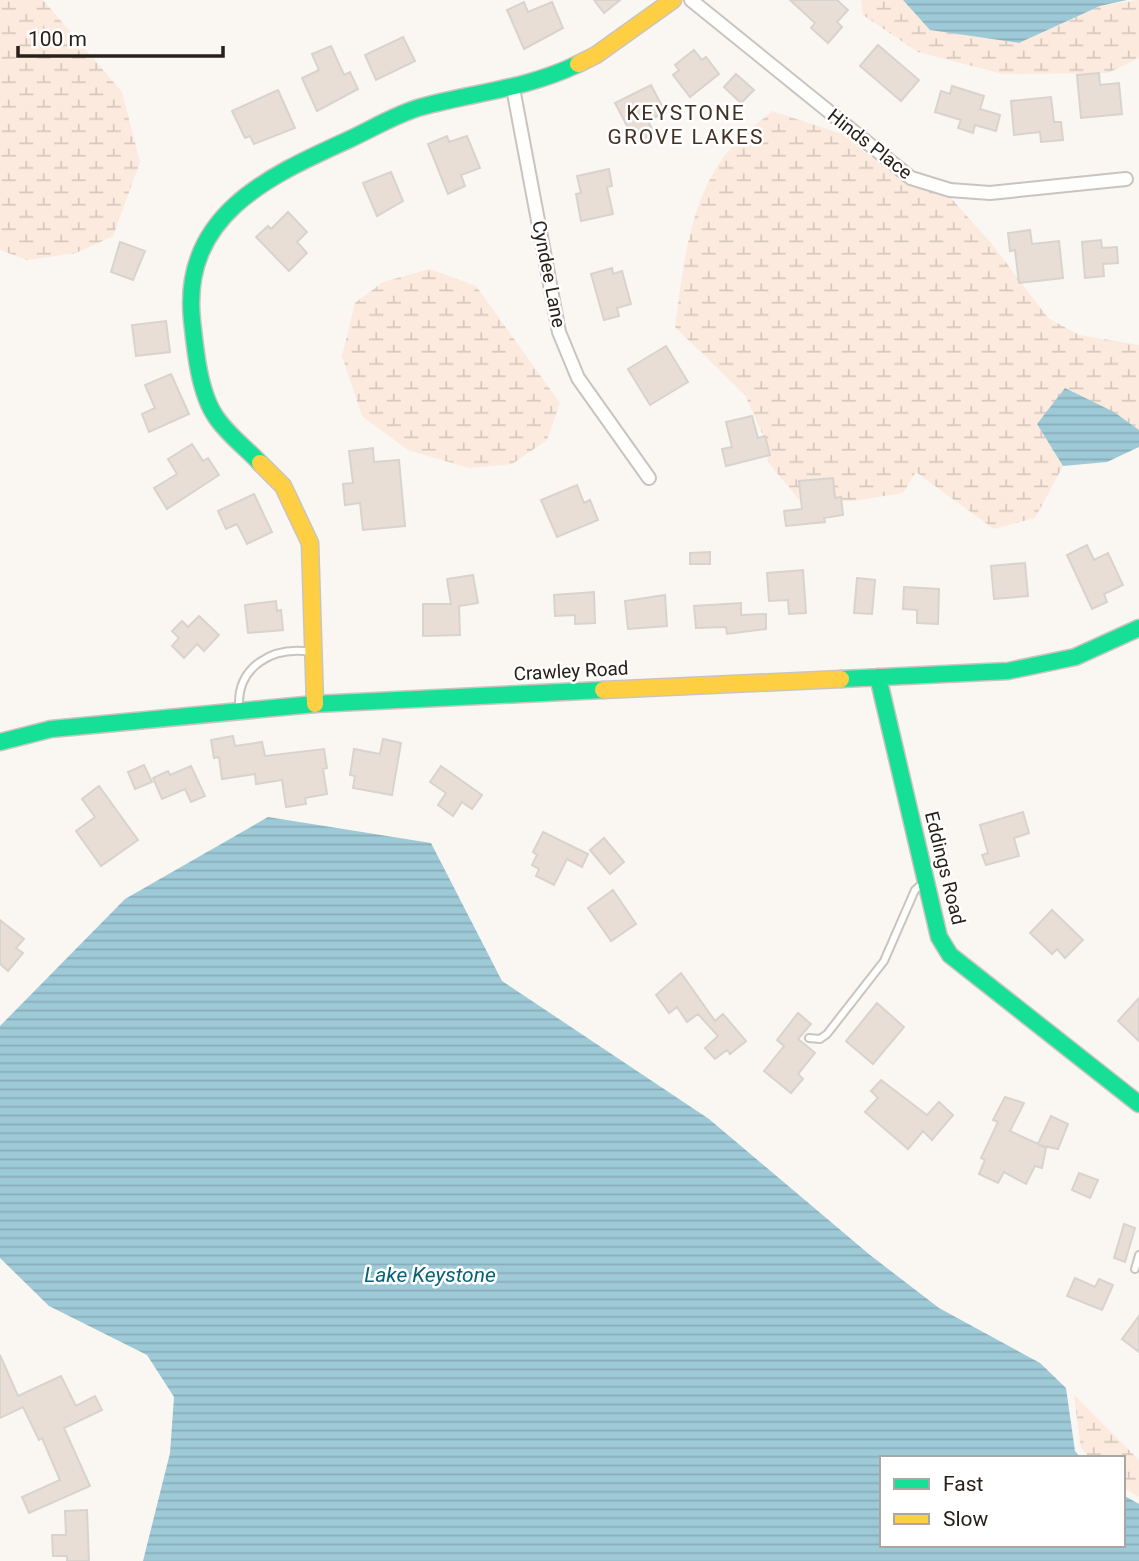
<svg xmlns="http://www.w3.org/2000/svg" width="1139" height="1561" font-family="Roboto,sans-serif">
	<style>
		.wetland { fill: url(#wetland-marsh) }
		.water { fill: url(#water-rules) }
		.building { fill: #e9ded5; stroke: #d8d3ce; stroke-width: 2 }
		.lines { fill: none; stroke-linecap: round; stroke-linejoin: round }
		.lane-casing { stroke: #cac4bf; stroke-width: 10 }
		.street-casing { stroke: #cac4bf; stroke-width: 16 }
		.fast-casing { stroke: #cac4bf; stroke-width: 19 }
		.slow-casing { stroke: #cac4bf; stroke-width: 19 }
		.lane { stroke: #fefefd; stroke-width: 6 }
		.street { stroke: #fefefd; stroke-width: 12 }
		.fast { stroke: #16e098; stroke-width: 16 }
		.slow { stroke: #ffcf43; stroke-width: 16 }
		.labels { text-anchor: middle; dominant-baseline: central; stroke-width: 5; stroke-linejoin: round; paint-order: stroke }
		.street-label { font-size: 19px; fill: #28201a; stroke: #fff }
		.neighbourhood-label { font-size: 21px; letter-spacing: 2px; fill: #433225; stroke: #fff }
		.water-label { font-size: 21px; font-style: italic; fill: #086178; stroke: #fff }
	</style>
	<defs>
		<pattern id="wetland-marsh" width="20" height="14" patternUnits="userSpaceOnUse" patternTransform="scale(1.75)"><rect width="20" height="14" fill="#fbeadd"/><path d="M1 5h8M5 5V1M11 12h8M15 12V8" fill="none" stroke="#d7c8bd"/></pattern>
		<pattern id="water-rules" width="6" height="5" patternUnits="userSpaceOnUse" patternTransform="scale(1.75)"><rect width="6" height="5" fill="#9ecad8"/><path d="M0 2.5h6" fill="none" stroke="#88adb9"/></pattern>
	</defs>
	<rect width="100%" height="100%" fill="#faf6f2"/>
	<path class="wetland" d="M0,0H43L122,92L140,162L113,236L76,253L27,260L0,250Z
		M861,0H903L931,30L1019,43L1100,6L1139,0V58L1108,73L1003,74L918,52L863,15Z
		M772,111L842,134L906,184L950,197L991,243L1048,318L1079,335L1139,345V430L1114,412L1037,424L1063,466L1035,518L994,529L916,472L903,493L853,501L801,502L768,462L765,440L745,395L675,327C684,263 689,194 735,143C746,132 760,122 772,111Z
		M430,269L476,286L560,403L547,440L512,464L469,468L408,450L362,416L342,356L355,303L383,282Z
		M1074,1395L1139,1460V1497L1123,1487V1458H1090L1081,1448Z"/>
	<path class="water" d="M903,0H1127L1100,6L1019,43L930,30Z
		M1065,388L1114,412L1139,430V447L1107,462L1063,466L1037,424Z
		M268,817L431,843L502,981L709,1119L870,1255L939,1308L1040,1363L1066,1388L1075,1451L1081,1458H882V1545H1123V1495L1139,1504V1561H143L170,1453L174,1397L147,1355L49,1306L0,1258V1026L125,899Z"/>
	<path class="building" d="M594,0H620L604,13Z
		M790,0H837L848,10L837,22L842,27L828,43L811,28L815,23Z
		M524,2L528,12L552,2L563,28L524,49L507,10Z
		M403,37L415,61L376,80L365,55Z
		M878,45L919,80L901,101L860,66Z
		M331,46L344,75L350,72L358,89L317,111L302,78L319,70L312,54Z
		M694,50L702,60L706,57L719,74L690,97L673,75L679,70L675,65Z
		M1099,73L1100,85L1119,83L1122,114L1081,118L1077,75Z
		M736,74L754,90L741,103L724,87Z
		M651,85L665,112L648,121L654,133L636,143L615,103Z
		M952,86L984,96L980,109L1000,115L996,131L975,125L973,133L958,128L961,120L935,112L941,91L950,94Z
		M278,90L295,128L254,144L250,136L245,138L232,111Z
		M1051,97L1054,122H1061L1063,140L1041,142L1040,132L1014,135L1011,101Z
		M447,136L449,142L467,136L480,168L461,175L465,186L448,194L428,144Z
		M609,169L612,186L607,187L613,214L581,221L576,194L581,193L577,176Z
		M391,172L403,201L377,216L363,183Z
		M288,212L307,232L297,242L307,253L289,271L256,237L268,226L271,229Z
		M1030,230L1032,244L1059,241L1063,278L1019,283L1015,250L1010,251L1008,233Z
		M1101,240L1102,248L1117,247L1118,263L1103,264L1104,276L1085,278L1082,242Z
		M120,242L145,251L133,280L111,272Z
		M612,268L613,274L622,271L631,304L617,308L619,316L604,320L591,274Z
		M166,321L170,352L136,356L132,325Z
		M666,346L688,382L650,405L628,369Z
		M171,374L189,414L149,432L142,414L155,408L145,385Z
		M752,416L758,438L765,436L770,455L726,466L722,449L732,447L726,422Z
		M192,444L203,461L208,458L219,475L167,509L154,488L177,474L168,459Z
		M373,448L374,462L399,460L405,526L363,530L360,503L345,505L343,484L353,483L349,451Z
		M833,478L835,498L841,497L843,515L824,518L825,522L786,526L784,511L802,509L799,481Z
		M577,485L584,503L590,500L598,520L557,537L541,500Z
		M254,494L272,532L247,544L237,524L226,529L218,511Z
		M1087,545L1094,560L1108,553L1123,585L1104,594L1107,602L1092,609L1067,555Z
		M710,552V564H690V553Z
		M1025,563L1028,596L994,599L991,566Z
		M803,570L806,613L789,614L788,600L769,601L767,573Z
		M473,575L478,603L459,606L460,635L423,636V604H451L447,579Z
		M857,578L875,580L872,614L854,613Z
		M904,587L939,589L938,624L917,623V610L903,609Z
		M594,592L595,623L575,624V615L555,616L554,595Z
		M665,595L667,626L628,629L625,601Z
		M276,601L277,611L281,610L283,630L248,633L245,605Z
		M741,603V615L766,614V629L727,634L726,627L696,628L694,606Z
		M199,616L219,635L204,651L197,644L184,658L172,646L179,638L172,631L182,621L188,627Z
		M233,736L235,746L262,742L265,756L324,749L327,768L323,769L327,794L305,798L306,804L286,807L282,780L256,784L255,774L222,779L219,757L214,758L211,740Z
		M383,739L401,743L392,795L353,788L355,776L350,775L354,749L380,754Z
		M144,765L152,782L135,789L128,772Z
		M191,766L205,796L191,802L185,789L162,799L153,778L168,771L170,775Z
		M441,766L482,795L472,809L462,802L453,816L438,805L446,793L430,782Z
		M99,786L138,840L101,866L76,831L95,817L82,799Z
		M1023,812L1029,833L1014,838L1019,856L986,865L982,855L988,853L980,825Z
		M543,832L588,854L582,867L567,859L554,885L536,876L539,869L532,865L537,855L533,852Z
		M604,838L624,862L610,874L590,850Z
		M613,890L636,924L611,941L588,908Z
		M1052,910L1083,940L1065,958L1057,949L1052,954L1030,933Z
		M0,920L24,939L16,948L23,953L8,971L0,964Z
		M681,973L715,1021L723,1014L746,1041L730,1054L727,1050L715,1059L705,1048L718,1036L698,1014L687,1022L677,1007L669,1013L656,995Z
		M1139,998V1041L1118,1021Z
		M877,1003L904,1027L873,1064L846,1041Z
		M798,1013L811,1024L798,1039L815,1053L798,1074L803,1079L791,1093L764,1071L784,1046L777,1040Z
		M881,1080L927,1115L939,1102L953,1115L932,1140L923,1131L908,1149L865,1112L878,1098L871,1091Z
		M1005,1097L1024,1103L1010,1131L1038,1144L1051,1116L1068,1124L1058,1149L1039,1145L1046,1148L1042,1168L1035,1166L1026,1184L1004,1172L998,1183L979,1174L985,1160L981,1158L998,1122L993,1120Z
		M1079,1173L1098,1180L1090,1198L1072,1190Z
		M1124,1224L1135,1228L1125,1262L1114,1258Z
		M1075,1278L1095,1287L1099,1279L1113,1285L1102,1310L1067,1296Z
		M1139,1316V1352L1122,1339Z
		M0,1355L18,1396L61,1376L76,1406L95,1396L102,1410L64,1428L90,1486L29,1513L22,1497L60,1480L42,1438L39,1440L23,1407L0,1418Z
		M87,1510L89,1561H67V1556H53L52,1535H66L65,1511Z"/>
	<g class="lines">
		<g class="lane-casing">
			<path id="lane" d="M239,707C237,666 273,646 311,652
				M809,1038L820,1039L827,1034L884,961L915,890L922,884
				M1135,1269L1139,1255"/>
		</g>
		<g class="street-casing">
			<path id="street" d="M691,0L911,178L950,190L990,193L1126,179
				M513,88L559,332L578,378L649,478"/>
		</g>
		<g class="fast-casing">
			<path id="fast" d="M260,463C246,448 227,434 216,417C199,393 195,348 192,320C181,215 269,176 348,140C372,129 396,114 421,107C476,92 526,89 578,64
				M878,677L939,937L950,955L1139,1104
				M841,679L1008,671L1075,657L1139,628
				M0,742L51,729L315,704L603,690"/>
		</g>
		<g class="slow-casing">
			<path id="slow" d="M578,64L596,55L673,0
				M260,463L283,486L310,543L315,704
				M603,690L841,679"/>
		</g>
		<use href="#lane" class="lane"/>
		<use href="#street" class="street"/>
		<use href="#fast" class="fast"/>
		<use href="#slow" class="slow"/>
	</g>
	<g class="labels">
		<g class="street-label">
			<text transform="translate(870 144) rotate(38)">Hinds Place</text>
			<text transform="translate(549 274) rotate(79)">Cyndee Lane</text>
			<text transform="translate(571 671) rotate(-3)">Crawley Road</text>
			<text transform="translate(945 868) rotate(76)">Eddings Road</text>
		</g>
		<g class="neighbourhood-label">
			<text x="686" y="113">KEYSTONE<tspan x="686" dy="24">GROVE LAKES</tspan></text>
		</g>
		<g class="water-label">
			<text x="430" y="1275">Lake Keystone</text>
		</g>
	</g>
	<rect x="880" y="1456" width="245" height="91" fill="#ffffff" stroke="#a9a6a3" stroke-width="2"/>
	<rect x="894" y="1479" width="35" height="10" fill="#16e098" stroke="#a9a6a3" stroke-width="2"/>
	<text x="943" y="1491" font-size="21" fill="#28201a">Fast</text>
	<rect x="894" y="1514" width="35" height="10" fill="#ffcf43" stroke="#a9a6a3" stroke-width="2"/>
	<text x="943" y="1526" font-size="21" fill="#28201a">Slow</text>
	<path d="M18 46v10h205v-10" fill="none" stroke="#28201a" stroke-width="3.5"/>
	<text x="28" y="46" font-size="21" fill="#28201a" stroke="#ffffff" stroke-width="5" paint-order="stroke">100 m</text>
</svg>
